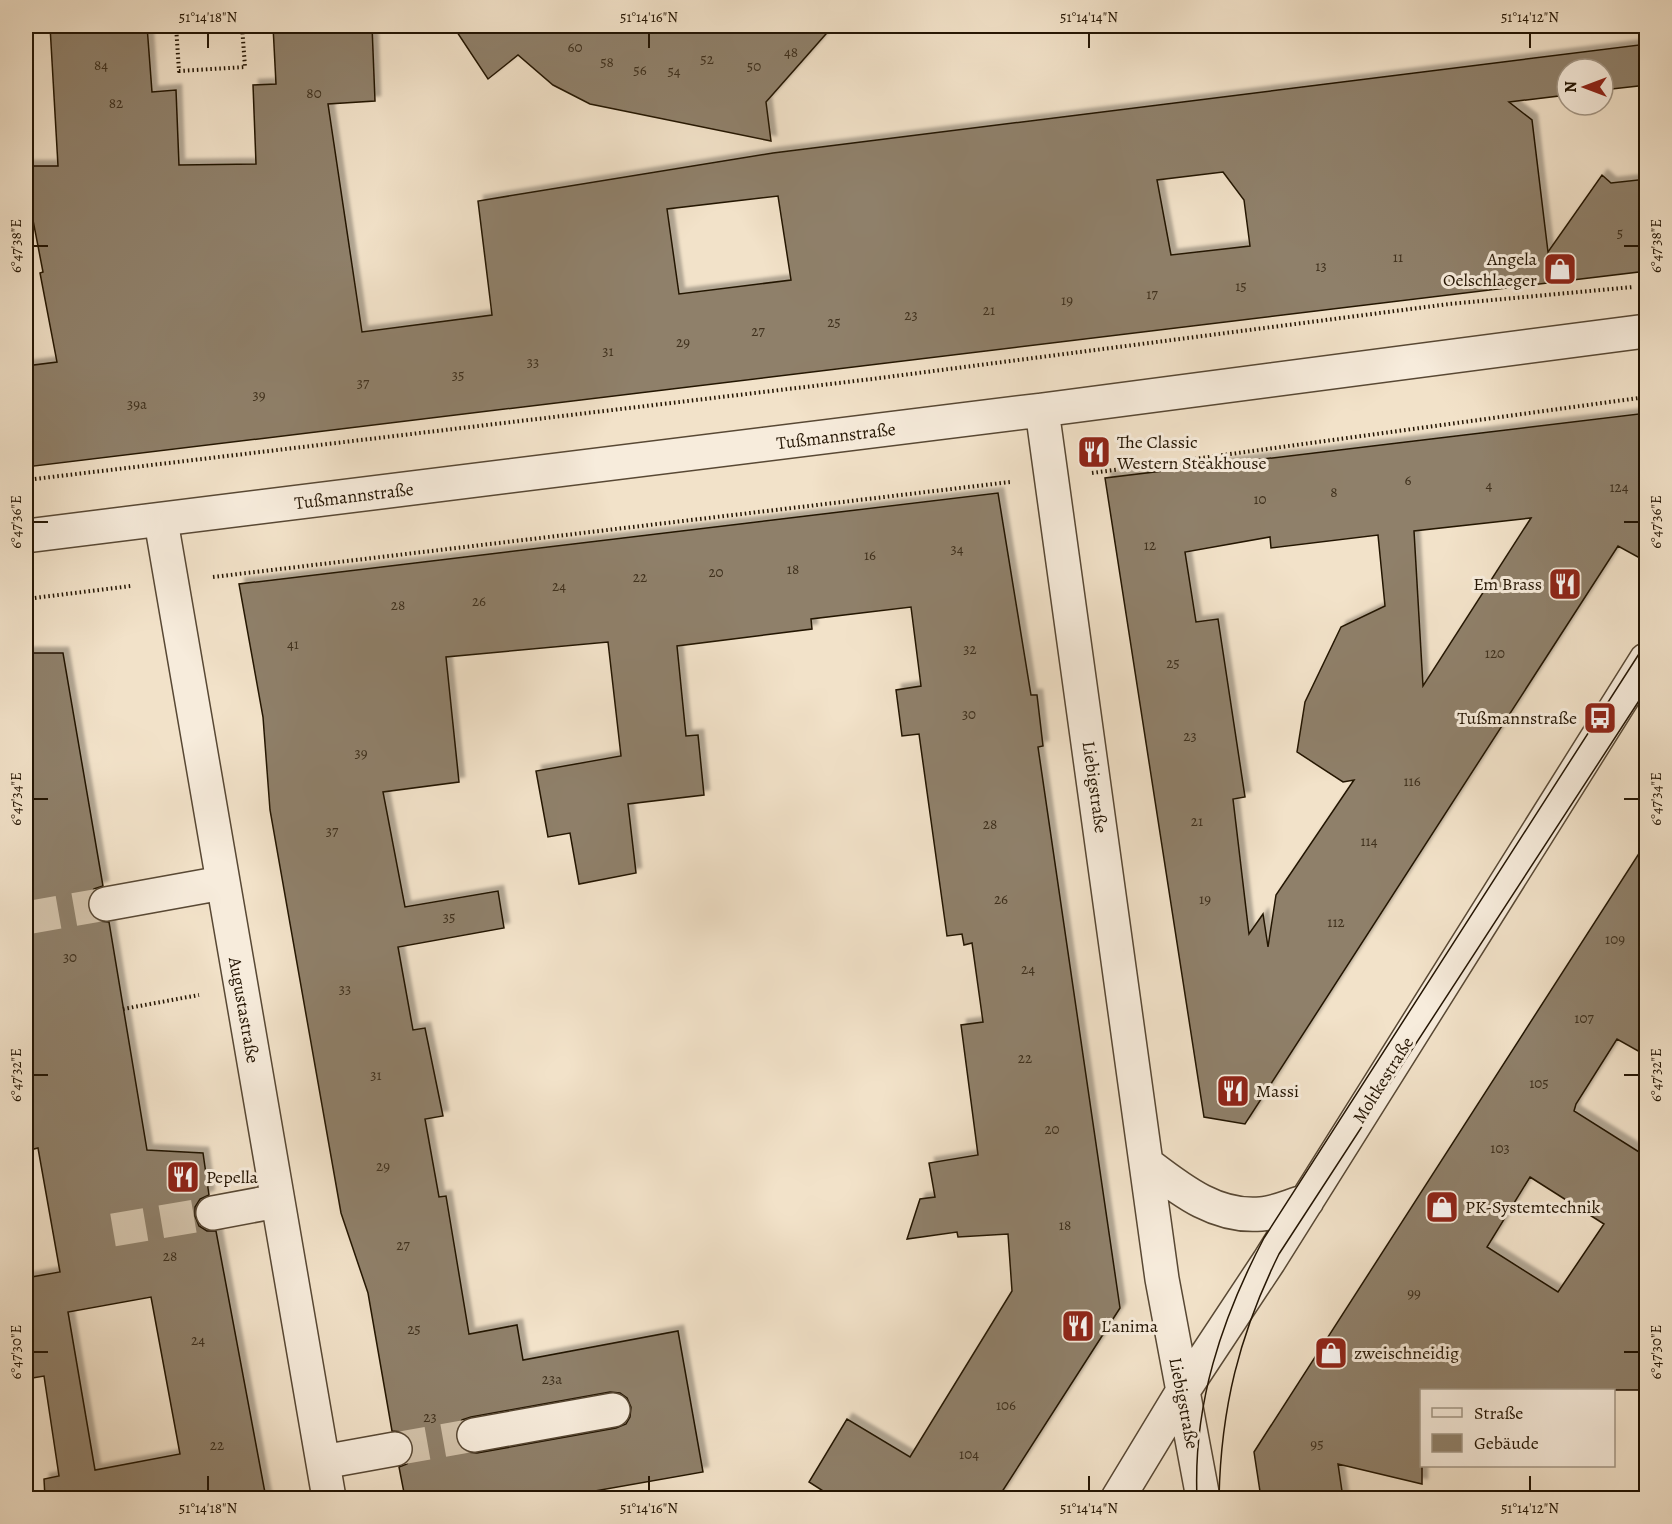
<svg xmlns="http://www.w3.org/2000/svg" width="1672" height="1524" font-family="Alegreya,serif">
	<style>
		.building { fill: #8f806a; stroke: #241503; stroke-width: 1.5; fill-rule: evenodd; filter: url(#shadow) }
		.lines { fill: none; stroke-linecap: round; stroke-linejoin: round }
		.minor-tunnel { stroke: #d3c3ab; stroke-width: 33; stroke-dasharray: 33 16; stroke-linecap: butt }
		.minor-casing { stroke: #584834; stroke-width: 36 }
		.path { stroke: #241503; stroke-width: 4; stroke-dasharray: 1.5 3; stroke-linecap: butt }
		.minor { stroke: #f7ecdc; stroke-width: 33 }
		.tram { stroke: #241503; stroke-width: 1.5 }
		.ticks { fill: none; stroke: #241503; stroke-width: 2 }
		.labels { text-anchor: middle; dominant-baseline: central; stroke-width: 6; stroke-linejoin: round; paint-order: stroke }
		.number-label { font-size: 15px; fill: #3f301d }
		.poi-label { font-size: 18px; fill: #241503; stroke: #f7ecdc; text-anchor: start }
		.street-label { font-size: 18px; fill: #241503; stroke: #f7ecdc }
		.neatline { fill: none; stroke: #241503; stroke-width: 2 }
		.ticks-label { font-size: 15px; text-anchor: middle; fill: #241503 }
	</style>
	<defs>
		<filter id="shadow"><feDropShadow dx="5.5" dy="-5.5" stdDeviation="1.5" flood-color="#0004"/></filter>
	</defs>
	<rect width="100%" height="100%" fill="#f2e2c9"/>
	<filter id="stains"><feTurbulence type="fractalNoise" baseFrequency=".00333" numOctaves="4"/><feColorMatrix values="0 0 0 0 .2 0 0 0 0 .09 0 0 0 0 .02 0 0 0 .5 -.17"/></filter>
	<radialGradient id="worn" r=".72"><stop offset=".6" stop-color="#630" stop-opacity="0"/><stop offset="1" stop-color="#630" stop-opacity=".3"/></radialGradient>
	<path class="building" d="M50,26H147L152,92L176,90L179,165L256,164L253,85L276,84L273,26H372L375,101L328,104L362,332L492,315L478,201L773,153L1647,44V85L1603,90V69H1567V95L1509,102L1532,120L1548,252L1602,175L1611,183L1647,179V271L26,467V366L57,362L40,273L43,272L26,184V166H58ZM1223,172L1244,200L1250,246L1171,255L1157,180ZM778,196L791,280L679,294L667,209Z
		M453,26H833L766,102L771,141L590,104L553,85L518,55L488,79Z
		M1647,413V562L1618,546L1245,1124L1204,1117L1105,478ZM1531,518L1423,686L1414,531ZM1378,535L1385,606L1341,627L1305,702L1297,752L1343,782L1354,780L1276,895L1268,947L1263,914L1249,934L1233,799L1245,797L1218,619L1196,622L1185,552L1270,537L1271,548Z
		M998,493L1031,695H1037L1043,746L1038,747L1120,1308L998,1498H834L809,1482L847,1419L910,1457L1012,1291L1008,1234L958,1237L957,1232L907,1239L920,1199L935,1197L929,1163L978,1155L961,1025L983,1022L972,943L964,945L962,934L947,936L919,734L902,736L896,690L921,686L911,607L811,619L812,629L677,646L686,736L698,735L704,795L628,804L636,873L579,884L570,833L548,837L536,771L621,756L608,642L446,657L459,782L383,792L405,907L498,891L504,928L398,947L413,1030L425,1028L443,1116L425,1119L439,1197L446,1196L469,1334L517,1325L523,1360L678,1331L703,1472L555,1498H405L399,1467L407,1464L412,1456L413,1445L409,1436L402,1432L392,1431L368,1293L341,1213L270,810L263,717L239,584ZM610,1392L620,1393L627,1398L631,1407L630,1417L626,1424L616,1428L477,1453L467,1452L460,1448L456,1439L457,1428L462,1420L471,1417Z
		M26,653H63L103,886L94,889L89,897L88,908L91,916L99,921L109,922L147,1150L203,1153L209,1195L200,1199L195,1207V1216L199,1226L207,1231H216L266,1498H45L44,1479L59,1476L44,1376L26,1379V1278L60,1272L38,1148L26,1151ZM151,1297L180,1454L95,1470L68,1312Z
		M1647,841V1056L1617,1039L1576,1104L1574,1111L1647,1157V1390H1422V1484L1338,1464L1343,1498H1261L1254,1452ZM1530,1177L1604,1224L1558,1292L1487,1247Z"/>
	<g class="lines">
		<path class="minor-tunnel" d="M26,918L106,904
			M113,1230L213,1213
			M395,1449L474,1435"/>
		<g class="minor-casing">
			<path id="minor" d="M1042,410L1162,1279L1203,1498
				M161,521L329,1498
				M26,536L1042,410L1646,331
				M106,904L222,883
				M1147,1164C1181,1190 1216,1218 1261,1214C1276,1213 1292,1205 1307,1201
				M213,1213L277,1201
				M474,1435L613,1410
				M323,1462L395,1449
				M1118,1498L1181,1394L1269,1261L1646,660"/>
		</g>
		<path class="path" d="M176,26L179,71L245,67L242,26
			M1092,473L1646,397
			M26,480L872,379L1449,304L1633,287
			M213,577L1010,482
			M26,599L131,586
			M123,1009L199,995"/>
		<use href="#minor" class="minor"/>
		<path class="tram" d="M1197,1498C1193,1405 1221,1320 1264,1238L1646,643
			M1219,1498C1221,1408 1239,1335 1279,1254L1646,690"/>
	</g>
	<path class="ticks" d="M208,33V48M649,33V48M1089,33V48M1530,33V48M33,246H48M1624,246H1639M33,522H48M1624,522H1639M33,799H48M1624,799H1639M33,1075H48M1624,1075H1639M33,1352H48M1624,1352H1639M208,1476V1491M649,1476V1491M1089,1476V1491M1530,1476V1491"/>
	<defs>
		<g id="shop-square" transform="scale(1.725)"><rect x="-9" y="-9" width="18" height="18" rx="4" fill="#8f2418" stroke="#f7ecdc"/><path d="M-5-2.5h2.3a2.7 3.5 0 0 1 5.4 0H5L5.5 6h-11ZM-1.5-2.5h3a1.5 2.3 0 0 0-3 0Z" fill="#fff"/></g>
		<g id="restaurant-square" transform="scale(1.725)"><rect x="-9" y="-9" width="18" height="18" rx="4" fill="#8f2418" stroke="#f7ecdc"/><path d="M-5-6h1v4h1v-4h1v4h1v-4h1v5L-1.5 .5V6h-2V.5L-5-1ZM5-6V6H3V1.5H1.5Q1.5-4 5-6Z" fill="#fff"/></g>
		<g id="bus-square" transform="scale(1.725)"><rect x="-9" y="-9" width="18" height="18" rx="4" fill="#8f2418" stroke="#f7ecdc"/><path d="M-5-6H5V4H4V6H2V4H-2V6H-4V4H-5ZM-3.5-4V0h7V-4ZM-3.5 1.2v1.5H-2V1.2ZM2 1.2v1.5H3.5V1.2Z" fill="#fff"/></g>
	</defs>
	<g fill-rule="evenodd">
		<use href="#shop-square" x="1560" y="269"/>
		<use href="#restaurant-square" x="1094" y="452"/>
		<use href="#restaurant-square" x="1565" y="584"/>
		<use href="#bus-square" x="1600" y="718"/>
		<use href="#restaurant-square" x="1233" y="1091"/>
		<use href="#restaurant-square" x="183" y="1177"/>
		<use href="#shop-square" x="1442" y="1207"/>
		<use href="#restaurant-square" x="1078" y="1326"/>
		<use href="#shop-square" x="1331" y="1353"/>
	</g>
	<g class="labels">
		<g class="number-label">
			<text x="575" y="47">60</text>
			<text x="791" y="52">48</text>
			<text x="707" y="59">52</text>
			<text x="607" y="62">58</text>
			<text x="101" y="65">84</text>
			<text x="754" y="66">50</text>
			<text x="640" y="70">56</text>
			<text x="674" y="71">54</text>
			<text x="314" y="93">80</text>
			<text x="116" y="103">82</text>
			<text x="1620" y="233">5</text>
			<text x="1398" y="257">11</text>
			<text x="1321" y="266">13</text>
			<text x="1241" y="286">15</text>
			<text x="1152" y="294">17</text>
			<text x="1067" y="300">19</text>
			<text x="989" y="310">21</text>
			<text x="911" y="315">23</text>
			<text x="834" y="322">25</text>
			<text x="758" y="331">27</text>
			<text x="683" y="342">29</text>
			<text x="608" y="351">31</text>
			<text x="533" y="362">33</text>
			<text x="458" y="375">35</text>
			<text x="363" y="383">37</text>
			<text x="259" y="395">39</text>
			<text x="137" y="404">39a</text>
			<text x="1408" y="480">6</text>
			<text x="1489" y="485">4</text>
			<text x="1619" y="487">124</text>
			<text x="1334" y="492">8</text>
			<text x="1260" y="499">10</text>
			<text x="1150" y="545">12</text>
			<text x="957" y="549">34</text>
			<text x="870" y="555">16</text>
			<text x="793" y="569">18</text>
			<text x="716" y="572">20</text>
			<text x="640" y="577">22</text>
			<text x="559" y="586">24</text>
			<text x="479" y="601">26</text>
			<text x="398" y="605">28</text>
			<text x="293" y="644">41</text>
			<text x="970" y="649">32</text>
			<text x="1495" y="653">120</text>
			<text x="1173" y="663">25</text>
			<text x="969" y="714">30</text>
			<text x="1190" y="736">23</text>
			<text x="361" y="753">39</text>
			<text x="1412" y="781">116</text>
			<text x="1197" y="821">21</text>
			<text x="990" y="824">28</text>
			<text x="332" y="831">37</text>
			<text x="1369" y="841">114</text>
			<text x="1001" y="899">26</text>
			<text x="1205" y="899">19</text>
			<text x="449" y="917">35</text>
			<text x="1336" y="922">112</text>
			<text x="1615" y="939">109</text>
			<text x="70" y="957">30</text>
			<text x="1028" y="969">24</text>
			<text x="345" y="989">33</text>
			<text x="1584" y="1018">107</text>
			<text x="1025" y="1058">22</text>
			<text x="376" y="1075">31</text>
			<text x="1539" y="1083">105</text>
			<text x="1052" y="1129">20</text>
			<text x="1500" y="1148">103</text>
			<text x="383" y="1166">29</text>
			<text x="1065" y="1225">18</text>
			<text x="403" y="1245">27</text>
			<text x="170" y="1256">28</text>
			<text x="1414" y="1293">99</text>
			<text x="414" y="1329">25</text>
			<text x="198" y="1340">24</text>
			<text x="552" y="1379">23a</text>
			<text x="1006" y="1405">106</text>
			<text x="430" y="1417">23</text>
			<text x="1317" y="1444">95</text>
			<text x="217" y="1445">22</text>
			<text x="969" y="1454">104</text>
		</g>
		<g class="poi-label">
			<text x="1537" y="259" text-anchor="end">Angela<tspan x="1537" dy="21">Oelschlaeger</tspan></text>
			<text x="1117" y="442">The Classic<tspan x="1117" dy="21">Western Steakhouse</tspan></text>
			<text x="1542" y="584" text-anchor="end">Em Brass</text>
			<text x="1577" y="718" text-anchor="end">Tußmannstraße</text>
			<text x="1256" y="1091">Massi</text>
			<text x="206" y="1177">Pepella</text>
			<text x="1465" y="1207">PK-Systemtechnik</text>
			<text x="1101" y="1326">L'anima</text>
			<text x="1354" y="1353">zweischneidig</text>
		</g>
		<g class="street-label">
			<text transform="translate(836 436) rotate(-7)">Tußmannstraße</text>
			<text transform="translate(354 496) rotate(-7)">Tußmannstraße</text>
			<text transform="translate(1095 787) rotate(82)">Liebigstraße</text>
			<text transform="translate(244 1010) rotate(80)">Augustastraße</text>
			<text transform="translate(1383 1080) rotate(-58)">Moltkestraße</text>
			<text transform="translate(1184 1403) rotate(79)">Liebigstraße</text>
		</g>
	</g>
	<rect width="1672" height="1524" fill="none" stroke="#f2e2c9" stroke-width="66"/>
	<rect x="1420" y="1389" width="195" height="78" fill="#f7ecdc" stroke="#a39685" stroke-width="1.5"/>
	<rect x="1432" y="1408" width="30" height="9" fill="#f7ecdc" stroke="#a39685" stroke-width="1.5"/>
	<text x="1474" y="1419" font-size="18" fill="#241503">Straße</text>
	<rect x="1432" y="1434" width="30" height="18" fill="#8f806a" stroke="#a39685" stroke-width="1.5"/>
	<text x="1474" y="1449" font-size="18" fill="#241503">Gebäude</text>
	<g transform="translate(1585 87) rotate(270)"><circle r="28" fill="#f7ecdc" stroke="#a39685" stroke-width="1.5"/>
	<path d="M0-4.5L10 22L0 15L-10 22Z" fill="#8f2418"/>
	<text y="-9" font-size="16" font-weight="bold" text-anchor="middle" fill="#241503">N</text>
	</g>
	<rect x="33" y="33" width="1606" height="1458" class="neatline"/>
	<g class="ticks-label">
		<text x="208" y="22">51°14'18"N</text>
		<text x="649" y="22">51°14'16"N</text>
		<text x="1089" y="22">51°14'14"N</text>
		<text x="1530" y="22">51°14'12"N</text>
		<text transform="translate(1656 246) rotate(-90)" y="5">6°47'38"E</text>
		<text transform="translate(16 246) rotate(-90)" y="5">6°47'38"E</text>
		<text transform="translate(1656 522) rotate(-90)" y="5">6°47'36"E</text>
		<text transform="translate(16 522) rotate(-90)" y="5">6°47'36"E</text>
		<text transform="translate(1656 799) rotate(-90)" y="5">6°47'34"E</text>
		<text transform="translate(16 799) rotate(-90)" y="5">6°47'34"E</text>
		<text transform="translate(1656 1075) rotate(-90)" y="5">6°47'32"E</text>
		<text transform="translate(16 1075) rotate(-90)" y="5">6°47'32"E</text>
		<text transform="translate(1656 1352) rotate(-90)" y="5">6°47'30"E</text>
		<text transform="translate(16 1352) rotate(-90)" y="5">6°47'30"E</text>
		<text x="208" y="1513">51°14'18"N</text>
		<text x="649" y="1513">51°14'16"N</text>
		<text x="1089" y="1513">51°14'14"N</text>
		<text x="1530" y="1513">51°14'12"N</text>
	</g>
	<rect width="100%" height="100%" filter="url(#stains)"/>
	<rect width="100%" height="100%" fill="url(#worn)"/>
</svg>
